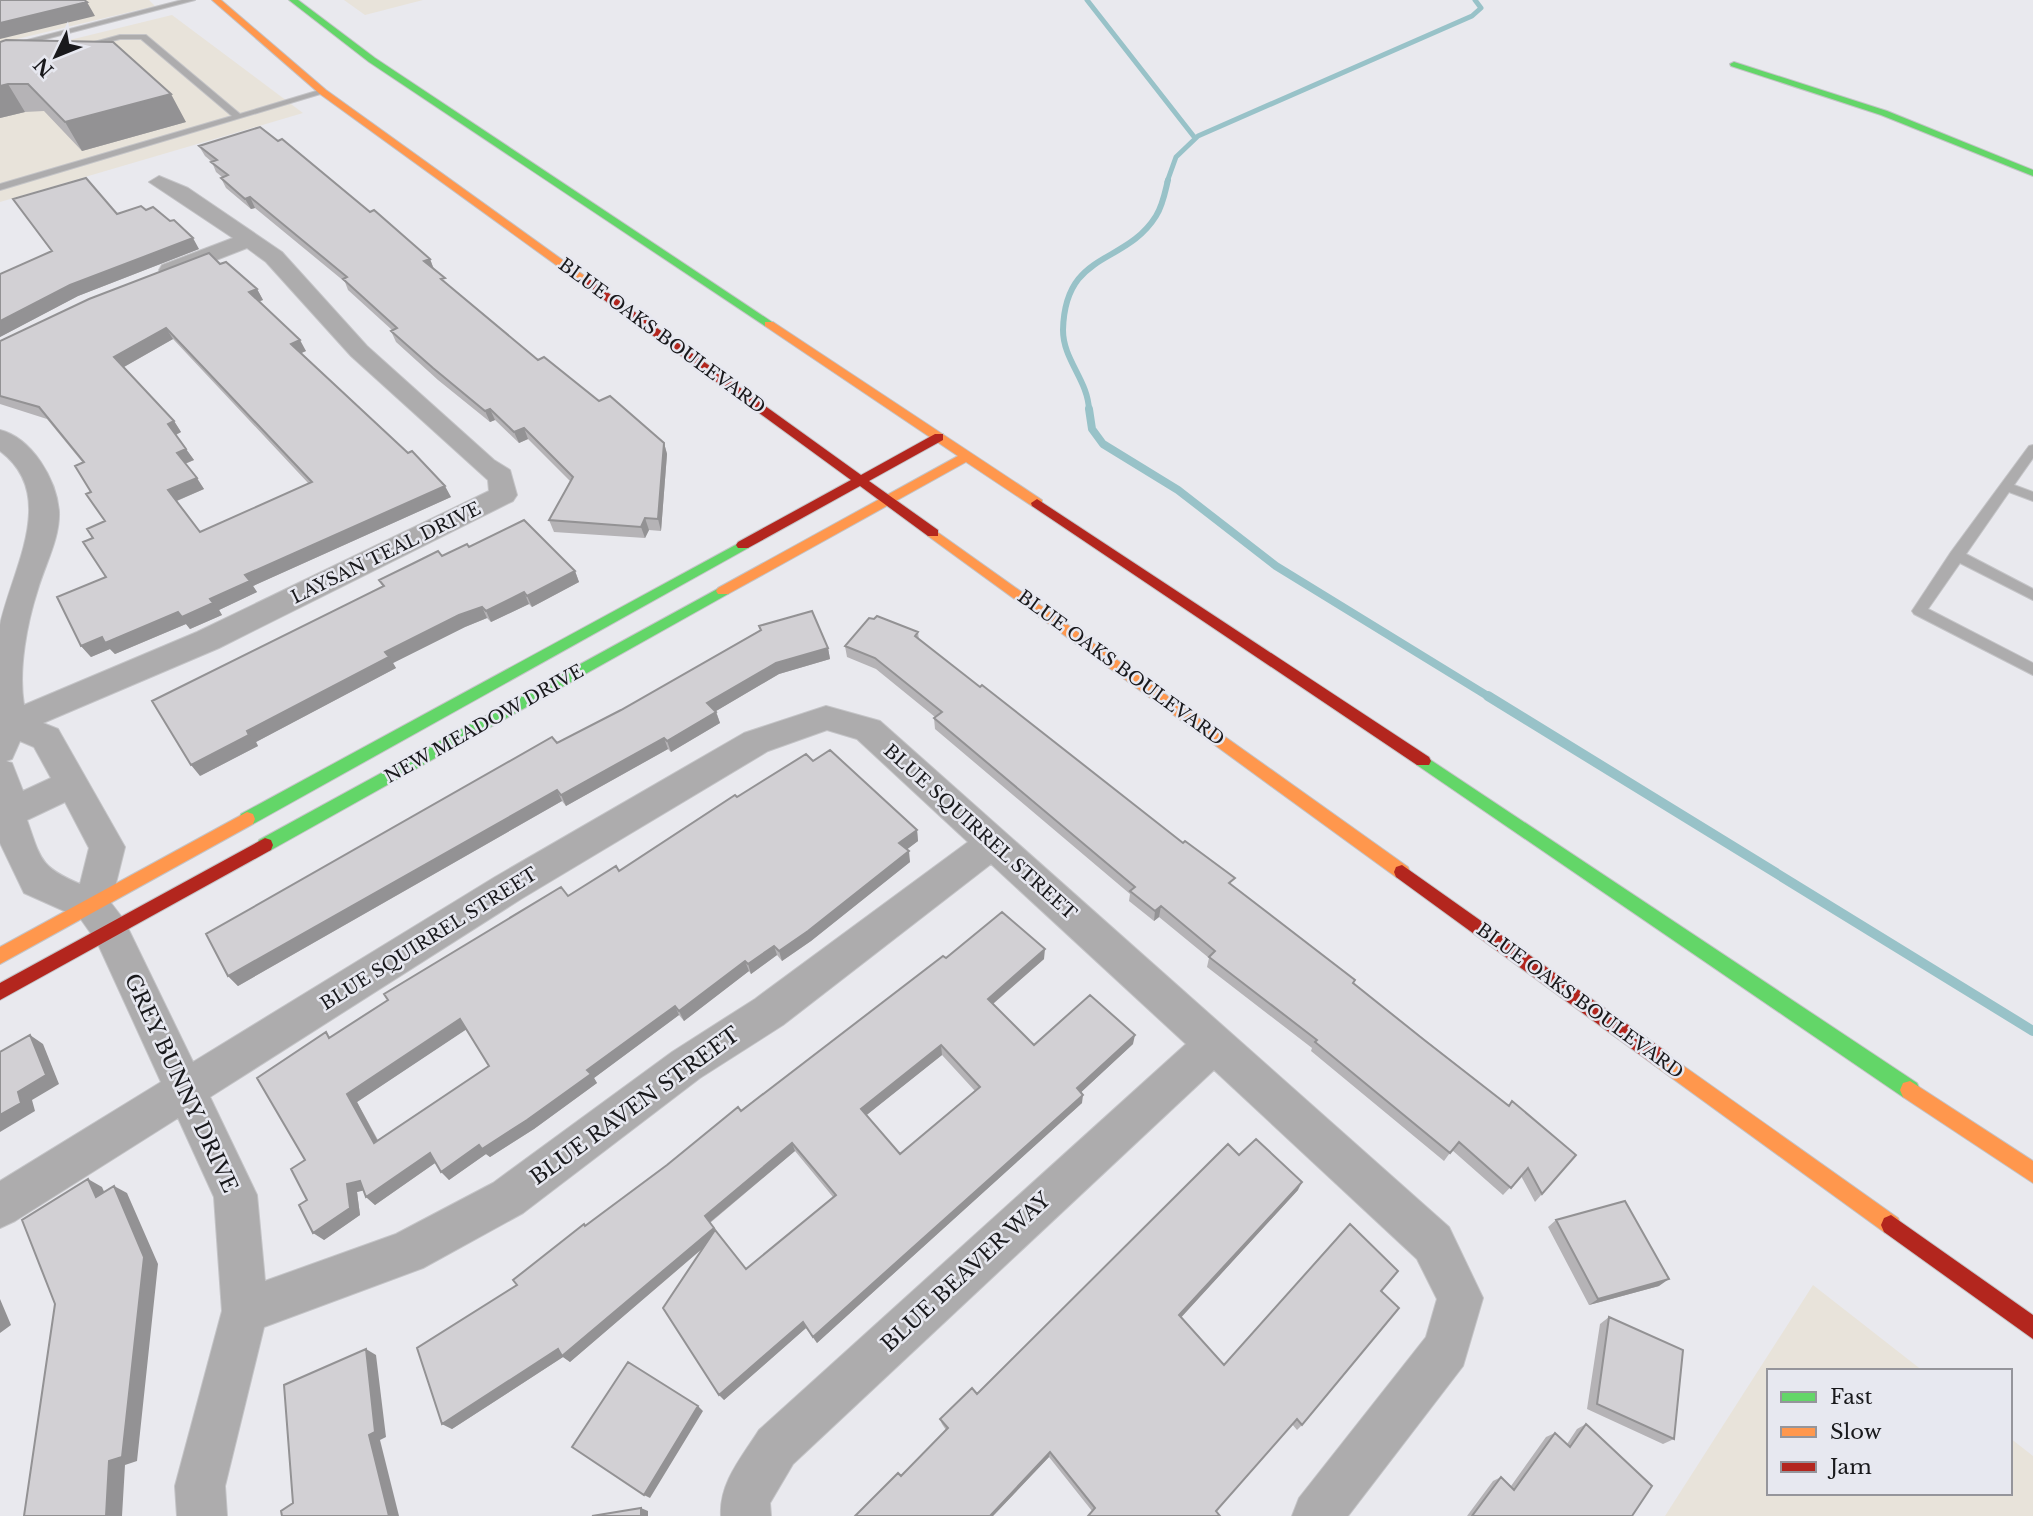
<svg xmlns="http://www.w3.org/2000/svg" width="2033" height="1516" font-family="'Libre Baskerville',serif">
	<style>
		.commercial { fill: #e8e3da }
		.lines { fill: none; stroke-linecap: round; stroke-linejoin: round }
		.stream-far3 { stroke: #98c2c8; stroke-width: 5 }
		.stream-far2 { stroke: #98c2c8; stroke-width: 6 }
		.stream-far1 { stroke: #98c2c8; stroke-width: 8 }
		.stream { stroke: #98c2c8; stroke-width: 10 }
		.lane-casing { stroke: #c4c4c7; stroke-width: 2 }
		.street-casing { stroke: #c4c4c7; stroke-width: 2 }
		.fast-casing { stroke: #c4c4c7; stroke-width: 2 }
		.slow-casing { stroke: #c4c4c7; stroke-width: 2 }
		.jam-casing { stroke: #c4c4c7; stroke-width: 2 }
		.lane { fill: #adacad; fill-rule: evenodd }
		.street { fill: #adacad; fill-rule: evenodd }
		.fast { fill: #63d668; fill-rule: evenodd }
		.slow { fill: #ff974d; fill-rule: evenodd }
		.jam { fill: #b3261e; fill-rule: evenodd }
		.wall { fill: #b5b3b6; fill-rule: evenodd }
		.shaded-wall { fill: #939294 }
		.building { fill: #d2d0d4; stroke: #939294; stroke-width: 2; fill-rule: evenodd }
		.labels { text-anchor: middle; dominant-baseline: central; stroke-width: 5; stroke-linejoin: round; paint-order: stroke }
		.street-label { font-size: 18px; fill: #19191c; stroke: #e7e8f0 }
		.near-street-label { font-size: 21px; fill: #19191c; stroke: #e7e8f0 }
	</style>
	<rect width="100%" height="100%" fill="#e9e9ee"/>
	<path class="commercial" d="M0,0H149L155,6L0,43Z
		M344,0H423L365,15Z
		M172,15L303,113L0,202V57Z
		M1813,1285L1923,1371H1769V1493H2010V1438L2033,1456V1516H1665Z"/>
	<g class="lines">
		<path class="stream-far3" d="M1087,0L1195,138
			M1167,182L1176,157L1198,136L1472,16L1481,8L1475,0"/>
		<path class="stream-far2" d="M1089,410C1088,380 1063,360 1063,330C1065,250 1125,266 1156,216C1163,205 1165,192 1168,180"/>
		<path class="stream-far1" d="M1089,409L1092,429L1103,444L1178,490L1276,566L1491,698"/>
		<path class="stream" d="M1488,696L2033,1031"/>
		<g class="lane-casing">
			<path id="lane" d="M182,0H195L0,51V47Z
				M120,35H146L240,114L323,89L327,92L0,190V184L232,116L141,39H120L80,49L76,47Z
				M2033,445V458L2014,485L2033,492V501L2009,492L1966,554L2033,589V600L1960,563L1928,609L2033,663V675L1914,614L1912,611L1951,552L2029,446Z"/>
		</g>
		<g class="street-casing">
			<path id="street" d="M159,176L188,188L282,252L367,346L494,460L510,470L517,495L513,501L219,648L43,723L58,729L125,847L111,903L124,920L193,1062L495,877L744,733L826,706L880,721L1449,1227L1483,1298L1463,1366L1348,1516H1292L1299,1498L1426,1337L1437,1299L1417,1259L1214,1070L793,1464L770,1503L771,1516H721C719,1483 742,1457 759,1430L1186,1044L991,864L783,1025L700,1078L523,1213L423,1268L264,1327L225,1486L227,1516H177L175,1486L222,1311L214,1197L178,1118L15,1221L0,1228V1181L161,1082L97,942L80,918L24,893L0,843V625C12,569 59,495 0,451V430C32,438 57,480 59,512C60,538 45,565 38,589C27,623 18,669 24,705L197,632L489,491L488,480L351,356L266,262L247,248L178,275H162L159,270L162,265L233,238L149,182ZM827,730L857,739L968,842L755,999L672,1052L493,1183L396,1234L265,1281L257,1195L210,1097L521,899L768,751ZM20,741L34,747L51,778L23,791L12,763L6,761L12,759ZM65,802L89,848L80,884C40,867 41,860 27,820Z"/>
		</g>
		<g class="fast-casing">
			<path id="fast" d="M289,0H298L375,58L775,324L765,326L369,62Z
				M1734,62L1887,111L2033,170V176L1881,115L1731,66L1730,64Z
				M743,541L750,545L748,548L253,824H241L239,819L241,814Z
				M723,586L730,591L728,594L271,850L265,852L259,850L257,845L259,840Z
				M1423,755L1917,1083L1920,1090L1917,1097L1910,1099L1903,1097L1417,765L1415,761L1417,757Z"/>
		</g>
		<g class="slow-casing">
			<path id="slow" d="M212,0H221L326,90L589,279V283H581L320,94Z
				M765,322H773L1042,500V506H1032L966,462L728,594H718L716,591L718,588L958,456L765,326Z
				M933,529L1408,867L1410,872L1408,877L1402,879L1396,877L928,536L926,533Z
				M247,812L253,814L255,819L253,824L0,964V947Z
				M1661,1050L1898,1218L1901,1225L1898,1232L1891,1235L1884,1232L1654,1065L1651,1059L1654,1053Z
				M1910,1081L2033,1161V1183L1903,1097L1900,1090L1903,1083Z"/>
		</g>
		<g class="jam-casing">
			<path id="jam" d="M581,279H589L861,475L935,434H943V440L869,481L938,530V536H928L860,486L748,548H738L736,545L738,542L851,480L581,283Z
				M1037,499L1429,757L1431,761L1429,765H1417L1032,506L1031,503Z
				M265,838L271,840L273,845L271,850L0,1000V983Z
				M1402,865L1668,1053L1671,1059L1668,1065L1661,1068L1654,1065L1396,877L1394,872L1396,867Z
				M1891,1215L2033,1315V1339L1884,1232L1881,1225L1884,1218Z"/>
		</g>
		<use href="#lane" class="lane"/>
		<use href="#street" class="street"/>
		<use href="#fast" class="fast"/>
		<use href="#slow" class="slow"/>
		<use href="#jam" class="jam"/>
	</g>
	<path class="wall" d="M0,42L186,122L82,151L44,111L25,112L0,118Z
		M199,146L358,202L430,259L434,269L447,284L538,360L599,401L664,443L667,454L661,531L649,530L645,538L554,532L549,520L570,481L528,439L519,443L495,420L490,422L438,380L396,342L391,331L392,330L348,290L345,282L255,208L251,209L226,188L221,178L222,177L216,172L212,162L205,156Z
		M13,199L117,214L199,249L78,296L0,337V274L52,252Z
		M220,264L257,289L263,300L259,301L306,351L301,353L451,497L253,586L257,592L219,610L222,615L190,629L186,624L115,654L110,649L91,657L81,646L106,577L93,538L105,521L91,492L83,463L47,419L0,404V341ZM173,339L309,484L200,532L177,501L204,489L185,464L194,460L176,435L181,432L174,421L124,367Z
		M469,547L575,571L579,582L532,607L529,604L491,622L487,618L465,627L393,663L396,668L256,742L258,746L200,776L383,587L379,580Z
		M874,619L918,632L919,640L1233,886L1353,983L1509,1106L1542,1194L1535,1202L1521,1176L1503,1195L1452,1150L1444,1161L1311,1051L1312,1048L1207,967L1209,958L1159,917L1154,921L1129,901L1130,894L935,729L934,718L935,717L876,669L847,657L845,646Z
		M759,626L828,648L830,659L779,674L716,711L720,723L671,752L668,749L566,806L562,801L238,986L228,976L557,743L621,710L760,630Z
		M813,761L917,830L918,841L907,849L910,862L811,941L782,961L777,955L751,974L749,971L684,1021L679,1015L594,1078L597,1083L534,1129L490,1157L486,1154L449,1180L435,1163L375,1205L366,1197L363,1190L357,1192L360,1215L324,1240L307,1200L330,1037L568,896L619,871L737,797ZM466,1029L489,1066L378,1140L357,1102Z
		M946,958L1044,959L993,1004L1034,1045L1133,1044L1081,1092L1082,1103L817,1343L806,1328L724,1400L702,1249L570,1362L563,1357L452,1429L442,1424L517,1285L585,1226ZM942,1055L975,1091L900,1154L866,1115ZM795,1151L833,1197L746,1269L710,1223Z
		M1239,1155L1298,1190L1181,1317L1224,1365L1381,1291L1302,1425L1297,1430L1292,1424L1092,1511L1049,1457L993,1516H855L901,1476L946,1430L942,1424L940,1419L977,1394Z
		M1556,1220L1659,1286L1589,1305L1548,1227Z
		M1609,1317L1674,1439L1663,1444L1587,1409L1600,1324Z
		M1586,1424L1632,1516H1467L1493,1481L1501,1477L1511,1486L1546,1437L1555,1433L1567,1444L1577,1429Z"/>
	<path class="shaded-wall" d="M87,2L95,16L0,39V23Z
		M8,84L25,112L0,118V86Z
		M171,94L186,122L82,151L65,122Z
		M250,197L255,208L251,209L245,199Z
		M193,238L199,249L78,296L0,337V321L70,285Z
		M430,259L434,270L424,261Z
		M257,289L263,300L255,303L249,292Z
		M166,328L173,339L122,368L114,357Z
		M300,340L306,351L297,355L291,344Z
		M490,409L495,420L490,422L485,411Z
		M174,421L181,432L175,435L168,424Z
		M524,428L528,439L519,443L514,432Z
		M664,443L667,454L661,531L658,519Z
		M186,449L194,460L184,464L177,453Z
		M197,478L204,489L176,501L168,490Z
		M445,486L451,497L253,586L257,592L219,610L222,615L190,629L186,624L115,654L110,649L91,657L81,646L102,637L210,599L245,575Z
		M645,518L649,530L645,538L641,527Z
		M575,571L579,582L532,607L527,596Z
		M524,592L529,604L491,622L486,611Z
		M482,607L487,618L465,627L393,663L396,668L256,742L258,746L200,776L191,765L247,731L385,652L459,615Z
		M828,648L830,659L779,674L711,714L707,703L776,663Z
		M716,712L720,723L671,752L667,741Z
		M664,738L668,749L566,806L561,795Z
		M557,790L562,801L238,986L228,976Z
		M917,830L918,841L901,854L899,843Z
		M909,851L910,862L811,941L782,961L779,951Z
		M1161,906L1159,917L1154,921L1155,911Z
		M774,946L777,955L751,974L748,964Z
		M1045,949L1044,959L988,1008V999Z
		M745,961L749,971L684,1021L679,1011Z
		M675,1006L679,1015L594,1078L597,1083L534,1129L490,1157L486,1154L449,1180L441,1172L587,1070Z
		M460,1019L467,1029L357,1102L383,1151L374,1143L347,1094Z
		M30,1035L43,1044L59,1084L32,1100L35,1111L0,1132V1115L18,1092Z
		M1135,1035L1133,1044L1076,1097L1077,1088Z
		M941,1045L942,1055L863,1118L861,1109Z
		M1083,1095L1082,1103L817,1343L813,1337Z
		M792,1143L795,1151L709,1223L705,1216Z
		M430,1153L438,1161L375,1205L366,1197Z
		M88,1179L102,1187L110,1205L96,1197Z
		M360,1181L370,1189L357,1192L360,1215L324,1240L313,1233L347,1184Z
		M1302,1182L1298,1190L1177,1322L1179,1315Z
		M114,1186L127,1193L158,1264L137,1461L125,1465L122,1516H106Z
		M714,1228L718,1235L570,1362L563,1357L452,1429L442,1424Z
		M1669,1279L1659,1286L1589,1305L1598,1299Z
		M0,1299L11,1325L0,1333Z
		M803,1322L806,1328L724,1400L719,1395Z
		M366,1349L376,1355L386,1437L380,1440L399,1516H389L369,1435Z
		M698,1406L703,1411L650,1498L644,1495Z
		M1050,1452L1049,1457L993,1516H990Z
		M641,1508L648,1511V1516H641Z"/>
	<path class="building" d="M0,0H84L87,2L0,23Z
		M6,40L113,42L171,94L65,122L28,84H8L0,86V42Z
		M260,127L278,141L282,139L370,212L374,210L430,259L424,261L445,278L441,279L538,360L544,357L599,401L610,396L664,443L658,519L645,518L641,527L549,520L573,477L524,428L514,432L490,409L485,411L433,368L391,331L397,328L343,279L347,277L250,197L245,199L221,178L228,175L211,162L217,160L199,146Z
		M86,178L117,214L141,206L146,210L153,207L170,221L174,220L193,238L70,285L0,321V274L52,251L13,199Z
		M209,253L220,264L226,262L257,289L249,292L300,340L291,344L408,453L412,451L445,486L245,575L250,581L210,599L213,603L182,617L178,612L105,643L102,637L81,646L57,597L106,577L83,542L93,538L87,529L105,521L86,494L91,492L75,466L84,462L39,407L0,396V341L89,299ZM166,328L312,482L200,532L168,490L197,478L177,453L186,449L168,424L174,421L114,357Z
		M524,520L575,571L527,596L524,592L486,611L482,607L459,615L385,652L389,657L247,731L249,735L191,765L152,701L384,586L379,580L414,563L438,551L442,556L467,544L469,547Z
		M812,611L828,648L776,663L707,703L716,712L667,741L664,738L561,795L557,790L228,976L206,934L552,737L557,743L621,710L761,630L759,626Z
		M877,616L918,632L915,636L980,687L982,685L1183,843L1185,841L1235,878L1229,883L1355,980L1353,983L1423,1039L1509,1106L1512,1101L1576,1155L1542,1194L1528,1168L1511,1188L1459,1142L1450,1153L1315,1042L1317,1040L1209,957L1215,951L1161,906L1155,911L1130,891L1135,887L934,718L942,712L875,658L845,646L869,618L874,619Z
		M830,750L917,830L899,843L909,851L808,931L779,951L774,946L748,964L745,961L679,1011L675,1006L587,1070L591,1074L527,1120L482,1149L479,1145L441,1172L430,1153L366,1197L360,1181L347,1184L350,1208L313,1233L299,1205L307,1200L291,1169L305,1160L257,1078L326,1032L329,1038L388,1000L384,994L561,887L568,896L616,866L619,871L735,795L737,797L806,754L813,761ZM460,1019L489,1066L374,1143L347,1094Z
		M1002,912L1045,949L988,999L1034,1045L1090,995L1135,1035L1077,1088L1083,1095L813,1337L803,1322L719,1395L663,1308L715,1230L746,1269L836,1195L792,1143L705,1216L714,1228L562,1356L558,1349L442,1424L417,1348L517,1285L513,1280L584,1224L585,1226L667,1165L738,1107L741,1111L943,956L946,958ZM941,1045L980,1087L900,1154L861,1109Z
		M30,1035L46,1075L18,1092L21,1103L0,1115V1052Z
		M1256,1139L1302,1182L1179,1315L1224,1365L1350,1224L1398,1271L1381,1291L1399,1308L1302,1425L1297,1419L1216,1511L1220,1516H1088L1095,1508L1050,1452L990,1516H855L898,1473L901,1476L948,1428L940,1419L972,1388L977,1394L1228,1144L1239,1155Z
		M88,1179L96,1197L114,1186L144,1257L122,1457L109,1461L106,1516H24L55,1304L22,1220Z
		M1625,1201L1669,1279L1598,1299L1556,1220Z
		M1609,1317L1683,1350L1674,1439L1597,1404Z
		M366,1349L375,1432L369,1435L389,1516H282L281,1511L293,1503L284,1385Z
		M628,1362L698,1406L644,1495L572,1447Z
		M1586,1424L1652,1486L1632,1516H1472L1501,1477L1514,1490L1555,1433L1570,1447Z
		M641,1508V1516H592Z"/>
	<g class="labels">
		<g class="street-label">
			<text transform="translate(662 336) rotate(36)">BLUE OAKS BOULEVARD</text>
			<text transform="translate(386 553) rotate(-26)">LAYSAN TEAL DRIVE</text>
			<text transform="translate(1121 668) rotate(36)">BLUE OAKS BOULEVARD</text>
			<text transform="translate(484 724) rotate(-29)">NEW MEADOW DRIVE</text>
			<text transform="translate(980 832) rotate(42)">BLUE SQUIRREL STREET</text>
			<text transform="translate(429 939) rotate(-32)">BLUE SQUIRREL STREET</text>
			<text transform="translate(1580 1001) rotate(36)">BLUE OAKS BOULEVARD</text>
		</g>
		<g class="near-street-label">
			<text transform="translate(181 1083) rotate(65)">GREY BUNNY DRIVE</text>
			<text transform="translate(635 1106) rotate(-36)">BLUE RAVEN STREET</text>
			<text transform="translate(966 1272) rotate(-43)">BLUE BEAVER WAY</text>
		</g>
	</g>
	<rect x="1767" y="1369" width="245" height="126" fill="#e7e8f0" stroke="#95959b" stroke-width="2"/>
	<rect x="1781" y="1392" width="35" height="10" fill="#63d668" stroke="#95959b" stroke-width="2"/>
	<text x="1830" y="1404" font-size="21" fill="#19191c">Fast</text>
	<rect x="1781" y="1427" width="35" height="10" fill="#ff974d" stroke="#95959b" stroke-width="2"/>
	<text x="1830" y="1439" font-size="21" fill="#19191c">Slow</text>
	<rect x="1781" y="1462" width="35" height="10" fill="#b3261e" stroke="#95959b" stroke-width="2"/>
	<text x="1830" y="1474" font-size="21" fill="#19191c">Jam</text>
	<g transform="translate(56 56) rotate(227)" stroke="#e7e8f0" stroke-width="5" paint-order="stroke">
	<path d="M0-5L12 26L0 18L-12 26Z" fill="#19191c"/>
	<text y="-10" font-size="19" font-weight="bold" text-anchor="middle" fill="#19191c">N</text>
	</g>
</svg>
